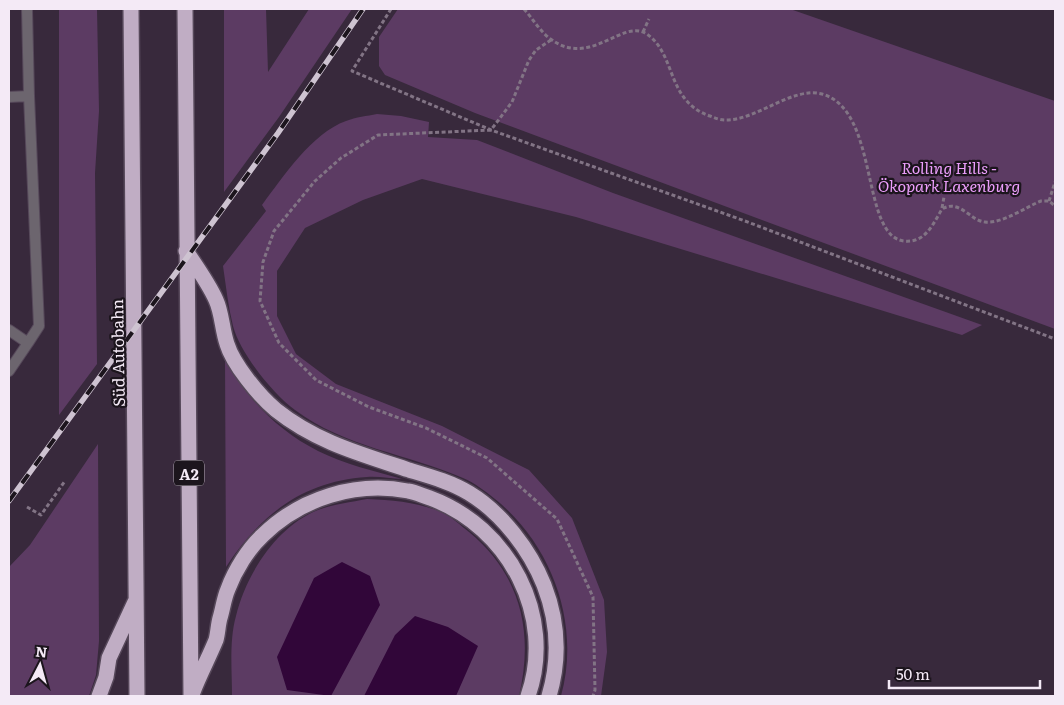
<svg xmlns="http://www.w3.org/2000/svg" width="1064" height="705" font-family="Literata,serif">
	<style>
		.green { fill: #5c3b63 }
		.water { fill: #310639 }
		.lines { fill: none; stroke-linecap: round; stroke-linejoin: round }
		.service-casing { stroke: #56485a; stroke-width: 12 }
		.motorway-casing { stroke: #56485a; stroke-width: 18 }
		.path { stroke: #827485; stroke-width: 3; stroke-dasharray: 4 2.5; stroke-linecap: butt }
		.service { stroke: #6c656e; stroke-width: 10 }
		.motorway { stroke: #c0adc4; stroke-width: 15 }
		.rail-casing { stroke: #cec3d1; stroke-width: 5.5 }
		.rail { stroke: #1c151d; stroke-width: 4; stroke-dasharray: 11; stroke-linecap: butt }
		.labels { text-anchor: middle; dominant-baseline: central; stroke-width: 4.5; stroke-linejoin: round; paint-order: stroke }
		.shield { fill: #1c151d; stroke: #b3aab5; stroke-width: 1 }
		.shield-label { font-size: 15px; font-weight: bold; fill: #f4eaf6 }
		.park-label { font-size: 16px; font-style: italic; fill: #ec9efc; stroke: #1c151d }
		.street-label { font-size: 16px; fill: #f4eaf6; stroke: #1c151d }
	</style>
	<rect width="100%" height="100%" fill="#38293c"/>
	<path class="green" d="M59,9H97L99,111L95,173L97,364L59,415Z
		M224,9H266L268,72L309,9H352L279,117L224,192Z
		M398,9H790L1055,101V329L475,113L385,75L379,66V37Z
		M377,114L401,116L429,122L428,137L477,140L613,193L982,325L962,335L576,217L422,179L363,200L305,228L277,271V316L296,354L336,384L442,426L529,470L572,518L604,600L607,652L601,696H561C581,624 552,545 495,499C485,491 475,483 463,478C408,454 344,447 295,410C273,394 240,353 233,326C228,306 226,286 223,266L266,211L262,205C283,177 312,133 346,121C356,117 367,116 377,114Z
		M225,357C244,397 278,431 318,451C344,464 374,471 402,479C391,479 379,476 367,477C303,481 260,515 226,567Z
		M98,444L99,641L96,675L89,696H9V567L30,545Z
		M367,499C393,500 417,502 441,512C451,516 461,526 469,532C521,575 534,632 519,696H232C232,670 229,641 236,616C246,574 277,526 318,510C333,504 352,502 367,499Z"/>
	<path class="water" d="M342,562L370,576L380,605L331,696L287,690L277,657L314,578Z
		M415,616L448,627L478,646L456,696H364L395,635Z"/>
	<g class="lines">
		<g class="service-casing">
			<path id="service" d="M27,9L29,96
				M9,97L29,96L39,326L28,343
				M9,330L28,343L9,371"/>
		</g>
		<g class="motorway-casing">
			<path id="motorway" d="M131,9L137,696
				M185,9L191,696
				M186,251C196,266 209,284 216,300C222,313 222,329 227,344C233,364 259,396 276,410C316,442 361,454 409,470C429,476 451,482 469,493C502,513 530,550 544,585C558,621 560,659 549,696
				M193,692C200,674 209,657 216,640C218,633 218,625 220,618C223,608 224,598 228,589C235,570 248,549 263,535C301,498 356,481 408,491C416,492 423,496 430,498C509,527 556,616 528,696
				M99,696L106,677L109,658L135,602"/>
		</g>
		<path class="path" d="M391,9L352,71L491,130L745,221L1055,339
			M524,9C533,19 541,33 552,40C590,67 622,20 645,33C677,52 665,101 710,116C715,118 720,120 725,120C756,121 792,86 822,94C880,110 860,236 904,241C922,243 930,230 938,216C940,213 941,209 944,208C960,200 971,221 985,222C1002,224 1026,207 1041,201H1049L1055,206
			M643,32L649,19
			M551,40L536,50L529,60L512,102L491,130L378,135L341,158L315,181L274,231L263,262L260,301L279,343L316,380L369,407L426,428L487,458L557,519L593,597L595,690L593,696
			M1049,201L1055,182
			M942,208L944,197
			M27,507L41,515L65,481"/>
		<use href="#service" class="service"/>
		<use href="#motorway" class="motorway"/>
		<g class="rail-casing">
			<path id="rail" d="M9,501L278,133L363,9"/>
		</g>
		<use href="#rail" class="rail"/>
	</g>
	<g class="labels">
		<rect class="shield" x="174" y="460.5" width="30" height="25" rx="4"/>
		<g class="shield-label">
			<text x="189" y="473">A2</text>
		</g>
		<g class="park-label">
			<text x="949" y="167">Rolling Hills -<tspan x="949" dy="18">Ökopark Laxenburg</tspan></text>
		</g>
		<g class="street-label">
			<text transform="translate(117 353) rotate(-91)">Süd Autobahn</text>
		</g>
	</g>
	<rect width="1064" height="705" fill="none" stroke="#f4eaf6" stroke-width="20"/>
	<g transform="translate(40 665) rotate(6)" stroke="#1c151d" stroke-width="4" paint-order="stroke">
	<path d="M0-4L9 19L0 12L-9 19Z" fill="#f4eaf6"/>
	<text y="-8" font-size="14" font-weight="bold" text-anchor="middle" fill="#f4eaf6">N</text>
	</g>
	<path d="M889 680v8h151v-8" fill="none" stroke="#f4eaf6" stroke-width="2.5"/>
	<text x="896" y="680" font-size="15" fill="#f4eaf6" stroke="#1c151d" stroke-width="4" paint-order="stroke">50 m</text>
</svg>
